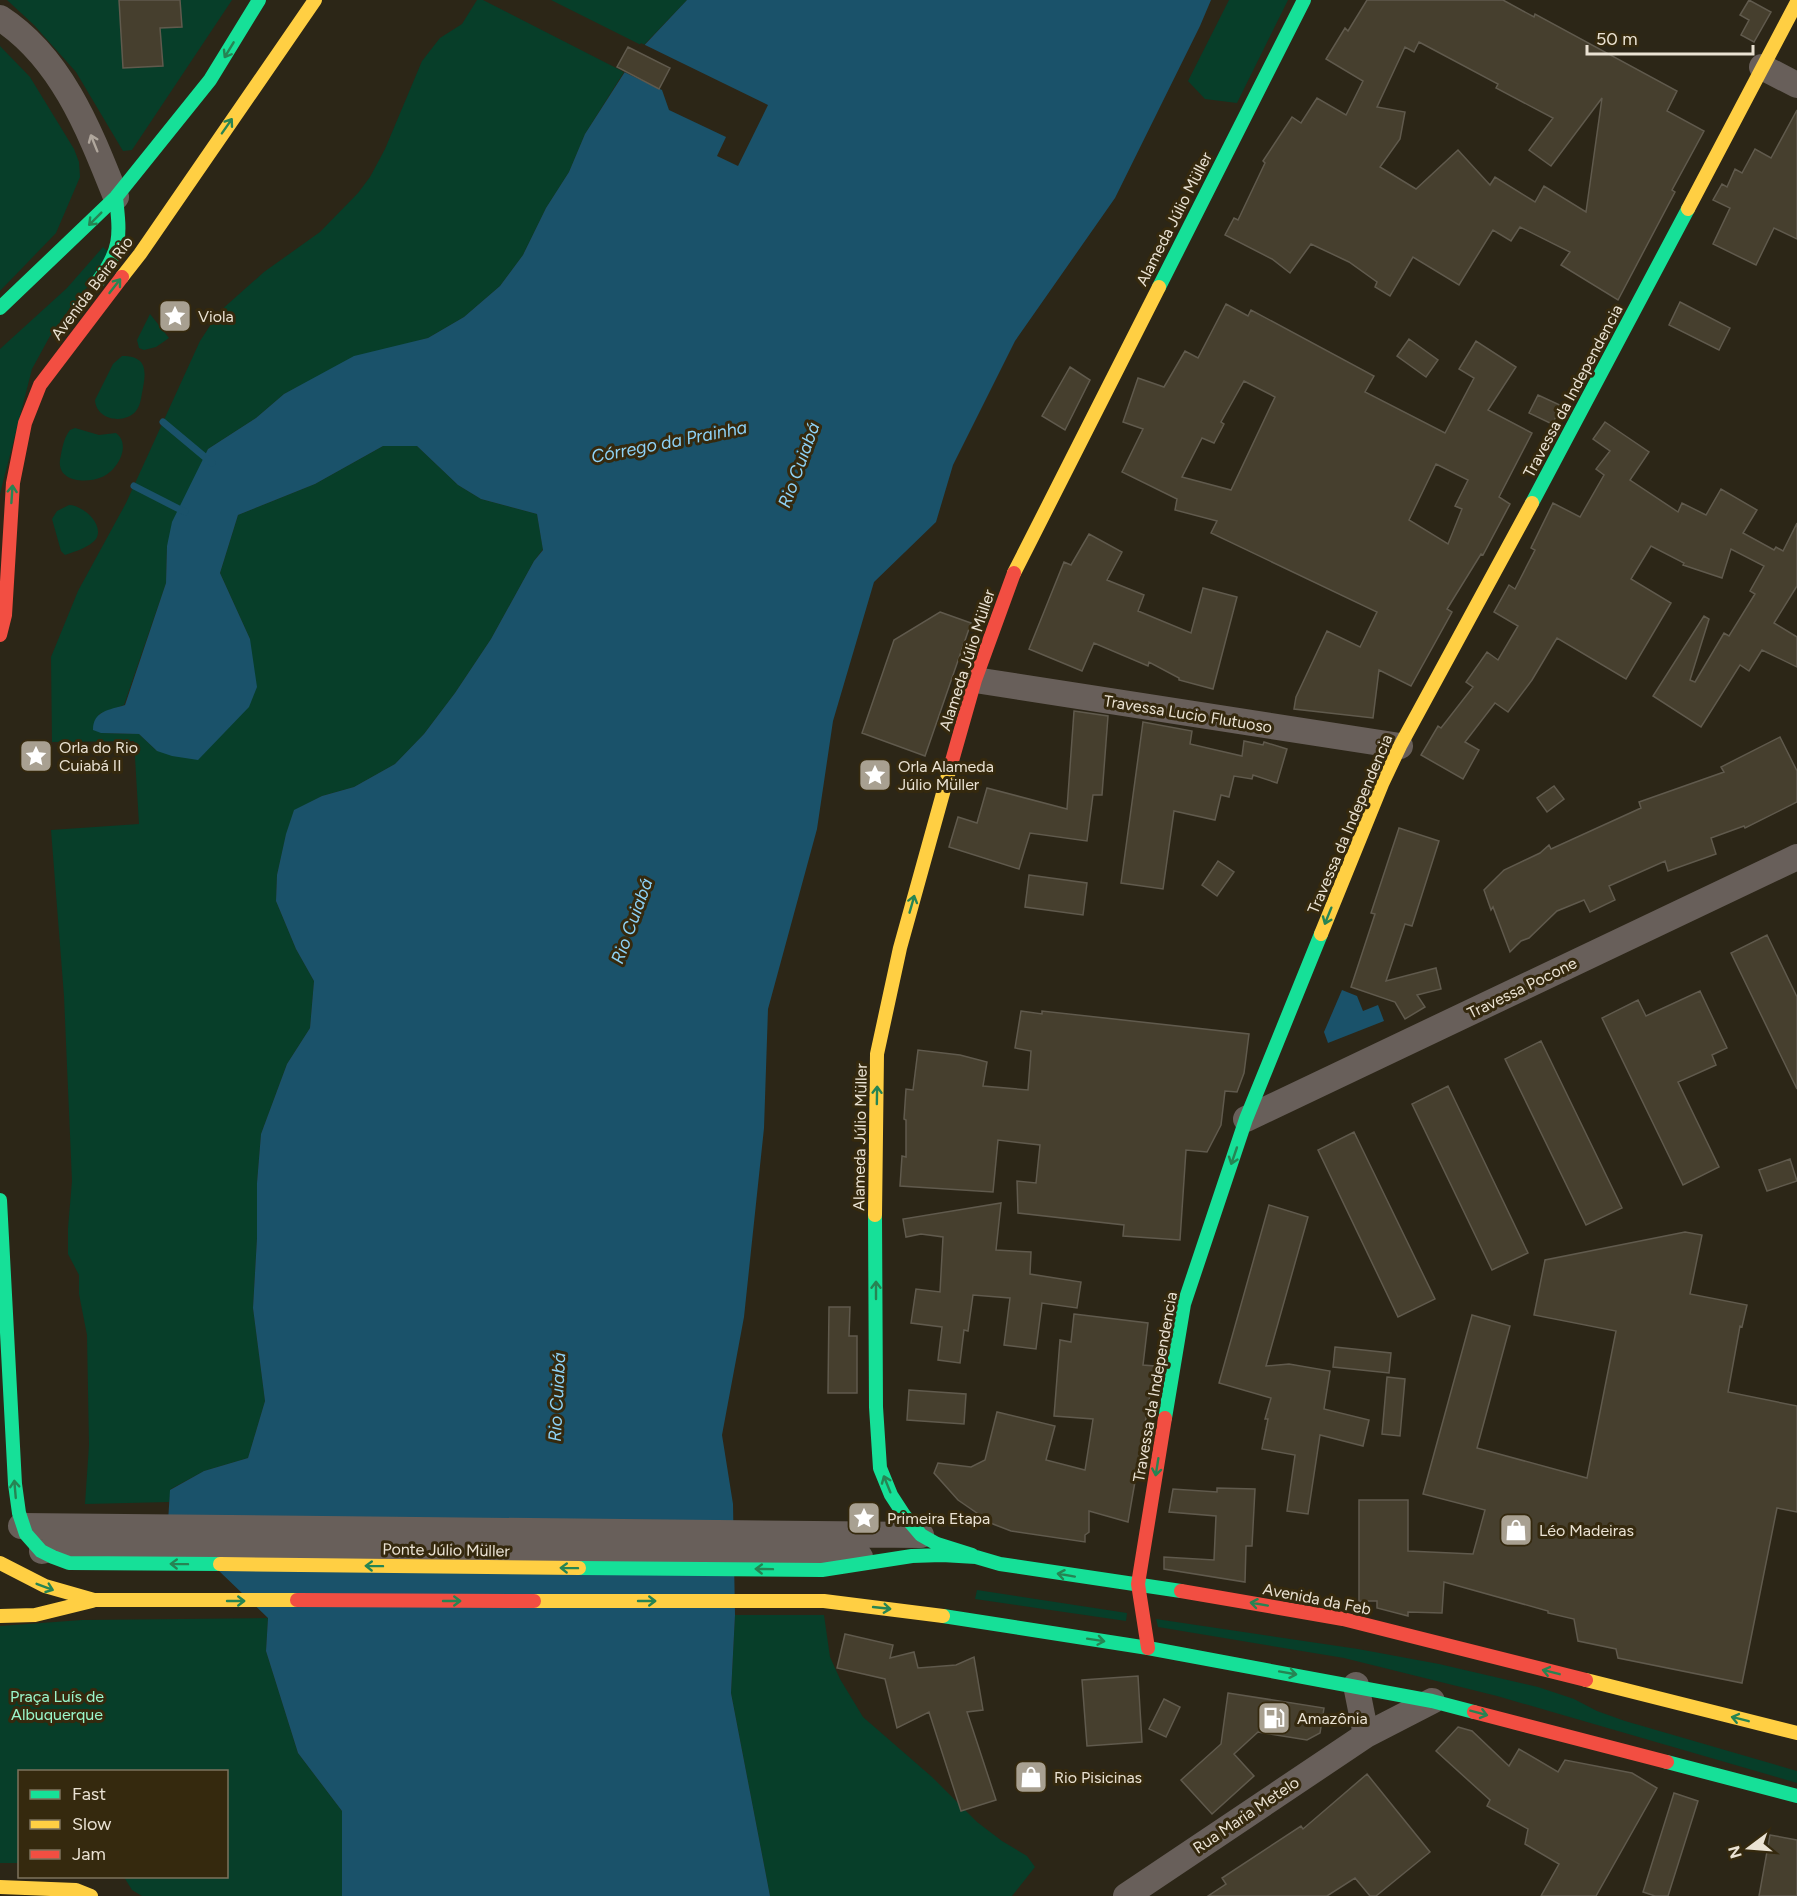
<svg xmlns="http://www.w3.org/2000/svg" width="1797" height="1896" font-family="Figtree,sans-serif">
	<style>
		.green { fill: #073e29 }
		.water { fill: #1a526a }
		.pier { fill: #2c2617 }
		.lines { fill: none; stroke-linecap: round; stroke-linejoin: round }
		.stream { stroke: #1a526a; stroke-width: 7 }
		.building { fill: #463f2e; stroke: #605a4d; stroke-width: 1.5; fill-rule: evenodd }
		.street { stroke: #685f5a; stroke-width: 26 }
		.fast { stroke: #16e098; stroke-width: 14 }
		.slow { stroke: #ffcf43; stroke-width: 14 }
		.jam { stroke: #f24e42; stroke-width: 14 }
		.oneway { stroke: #268453 }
		.oneway2 { stroke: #b0a79d }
		.labels { text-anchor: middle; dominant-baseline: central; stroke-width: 6; stroke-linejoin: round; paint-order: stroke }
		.street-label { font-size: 16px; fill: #eae2d3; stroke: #35290e }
		.poi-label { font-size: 16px; fill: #eae2d3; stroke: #35290e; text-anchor: start }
		.park-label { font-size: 16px; fill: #9af6cb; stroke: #35290e }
		.water-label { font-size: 18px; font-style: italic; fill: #8ed2f6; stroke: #35290e }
	</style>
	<rect width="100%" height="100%" fill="#2c2617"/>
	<path class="green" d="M7,0H232L132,150L123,151L76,72L34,25Z
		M477,0H483L624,72L585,134L569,172L546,208L523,255L500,286L464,317L428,338L395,347L317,377L284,394L256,418L208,449L167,546L166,583L124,705L99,714L101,733L139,734L157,751L228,728L248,707L250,639L220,573L238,515L315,484L383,446H417L458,485L481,499L537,514L543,549L534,561L491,639L455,693L424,734L395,764L354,787L322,796L294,811L286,835L277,875L276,901L296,949L314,981L310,1028L287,1064L261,1134L257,1183V1238L253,1308L265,1401L248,1458L204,1471L171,1489L169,1502L85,1504L89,1445L87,1335L79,1294V1275L68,1254V1228L72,1181L64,996L51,830L139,824L134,741L52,742L51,657L78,591L126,503L200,341L219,312L264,272L320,232L358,193L370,177L385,149L422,61L440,38L462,24Z
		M551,0H687L643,46Z
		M1229,0H1288L1237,103L1205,99L1188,81Z
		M0,46L30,77L74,149L79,162L80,177L56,233L0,291Z
		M103,247L113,256L75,302L50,336L32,369L0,494V349L67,288Z
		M150,314L169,338L156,347L144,350L139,348L137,340Z
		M122,356C149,356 146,373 142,393C141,399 140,406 136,411C124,425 96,420 95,400L113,364Z
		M75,428L99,435L116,433C132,445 117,471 102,477C86,484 57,482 60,460C62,450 63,439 70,430Z
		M69,505C82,505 105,524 96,539C90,547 74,552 65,555L61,551L52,519L57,511Z
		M977,1590L1127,1613L1126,1621L975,1599Z
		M735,1615H824L830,1657L840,1679L863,1717L932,1777L977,1822L1002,1841L1027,1856L1035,1867L1012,1896H770L731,1693Z
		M268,1618L266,1651L298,1753L342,1811V1896H142L132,1890L124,1877L226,1876V1772H20L19,1863H0V1626L82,1620Z
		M1156,1619L1358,1649L1439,1664L1538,1687L1574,1699L1597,1711L1625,1721L1797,1771V1783L1497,1696L1344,1658L1158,1627Z"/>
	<path class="water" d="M687,0H1211L1200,26L1115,198L1015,341L953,465L936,522L874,582L833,721L817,829L768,1009L764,1128L744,1317L722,1435L733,1504L735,1615L731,1693L770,1896H342V1811L298,1753L266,1651L268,1618L168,1522L170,1490L204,1471L248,1458L265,1401L253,1308L257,1238V1183L261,1134L287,1064L310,1028L314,981L296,949L276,901L277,875L286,834L294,810L322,796L354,787L395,764L424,734L455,693L491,639L534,561L543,550L537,514L481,499L458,485L417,446H383L315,484L238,515L220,573L250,639L257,687L249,707L198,760L172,756L157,751L139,734L101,733L93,730C93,711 109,710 125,705L166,583L167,546L172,522L208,449L256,418L284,394L354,356L428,338L464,317L500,286L523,255L546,208L569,172L585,134L637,53Z
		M1342,990L1357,996L1363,1011L1378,1005L1384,1021L1328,1043L1324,1032Z"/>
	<path class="pier" d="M641,43L768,105L738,166L717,156L726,137L669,110L662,90L622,71Z"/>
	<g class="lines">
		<path class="stream" d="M163,422L212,463
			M134,486L185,512"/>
	</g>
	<path class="building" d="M119,0H180L182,27L160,28L163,66L123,68Z
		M1367,0H1503L1534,17L1535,14L1677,91L1667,111L1704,131L1672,190L1675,192L1618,300L1561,265L1570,252L1520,227L1511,241L1493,230L1459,285L1413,257L1390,296L1375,287L1377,282L1349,262L1311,244L1290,273L1272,259L1225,235L1234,218L1238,220L1265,163L1263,161L1292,117L1301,123L1317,98L1346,115L1363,81L1326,59L1345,28L1348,31ZM1419,42L1498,84L1496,88L1553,118L1529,150L1551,166L1602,98L1586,212L1544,186L1535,202L1495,177L1490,185L1458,150L1416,189L1380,167L1400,139L1405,112L1377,107L1405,47L1414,52Z
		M1749,0L1771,12L1754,42L1741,35L1749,20L1740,15Z
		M628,47L670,68L659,89L617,67Z
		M1797,110V239L1774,228L1756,265L1713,244L1730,208L1713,200L1722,184L1727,187L1735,169L1742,173L1755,149L1771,158Z
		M1680,302L1730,328L1719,350L1669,325Z
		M1226,304L1248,316L1251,310L1374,376L1365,392L1445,433L1474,378L1459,369L1476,341L1516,367L1488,410L1532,433L1499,497L1510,504L1483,555L1481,554L1447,609L1452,612L1411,686L1379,670L1373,718L1294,709L1296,697L1327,631L1360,647L1377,612L1211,533L1217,521L1175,510L1177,499L1122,472L1143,429L1123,422L1138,378L1164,387L1185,351L1198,358ZM1244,381L1275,397L1231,490L1182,477L1202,438L1214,443L1224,424L1221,422ZM1436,464L1468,480L1455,506L1462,509L1448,544L1409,520Z
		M1409,339L1438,360L1426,377L1397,356Z
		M1070,367L1090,380L1065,430L1042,416Z
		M1538,395L1562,406L1552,424L1529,413Z
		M1605,422L1649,452L1630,480L1678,512L1682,503L1706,515L1721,489L1757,510L1743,533L1774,550L1776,547L1783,551L1797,523V586L1774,623L1797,637V667L1762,650L1749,671L1740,665L1701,727L1653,696L1704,616L1709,619L1690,680L1695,682L1724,633L1729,636L1755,594L1750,591L1764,566L1731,549L1722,578L1683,565L1684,563L1651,546L1631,579L1671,603L1626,679L1557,638L1532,680L1508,712L1495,703L1465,742L1479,750L1463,779L1421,755L1438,726L1441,728L1473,687L1466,682L1487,652L1498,660L1518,626L1494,612L1509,585L1515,589L1535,550L1531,548L1553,503L1580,517L1604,475L1596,469L1610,451L1593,439Z
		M1089,534L1122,552L1107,580L1144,595L1138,611L1191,633L1203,588L1237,597L1213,689L1179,680V678L1149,662L1148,666L1094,643L1082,671L1029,649L1064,562L1071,565Z
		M940,612L971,623L925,756L862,733L894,640Z
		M1074,711L1108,716L1102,795H1093L1087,841L1030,833L1019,869L949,847L958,817L977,823L987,788L1067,809Z
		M1143,722L1192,731L1190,744L1242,756L1244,741L1263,745L1264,742L1287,749L1277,783L1253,775L1252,779L1234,776L1229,797L1221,795L1215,820L1174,811L1163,889L1121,883Z
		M1780,737L1797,771V802L1745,828L1744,826L1711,838L1716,854L1668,871L1665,861L1609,886L1615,900L1590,912L1584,900L1557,911L1529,938L1521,941L1510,952L1493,907L1491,910L1484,890L1504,870L1540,853L1549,845L1551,849L1641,808L1639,802L1724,772L1721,767Z
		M1554,786L1564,799L1547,812L1537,798Z
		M1399,828L1439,841L1412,926L1405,924L1386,981L1436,968L1441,989L1417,995L1425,1007L1405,1019L1395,1002L1351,987L1375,914L1371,913Z
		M1218,861L1234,872L1217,896L1202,885Z
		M1029,875L1087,883L1083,915L1025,907Z
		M1767,935L1797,997V1089L1731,953Z
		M1700,991L1727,1048L1712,1055L1716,1065L1678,1082L1719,1167L1683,1185L1602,1018L1638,1000L1646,1016Z
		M1021,1011L1042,1014V1011L1249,1034L1244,1073L1237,1092L1225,1091L1221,1125L1207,1152L1186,1150L1180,1240L1123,1236L1124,1225L1018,1213L1017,1181L1036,1183L1040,1145L998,1140L993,1192L900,1186L902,1156L906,1157V1120L904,1119L906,1089L913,1090L918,1050L960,1055L987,1062L983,1086L1028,1090L1031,1051L1015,1048Z
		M1541,1041L1622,1208L1586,1225L1505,1059Z
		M1448,1086L1528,1253L1492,1270L1412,1104Z
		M1354,1132L1435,1299L1398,1317L1318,1150Z
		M1790,1159L1797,1181L1767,1191L1759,1170Z
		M1001,1203L996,1250L1031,1252L1030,1274L1081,1282L1077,1308L1042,1303L1036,1349L1004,1345L1010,1298L973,1295L968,1331L964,1330L960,1363L938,1360L942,1327L911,1323L916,1289L940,1292L943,1237L921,1234L906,1237L903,1219Z
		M1269,1205L1308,1217L1266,1366L1289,1364L1330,1371L1324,1409L1369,1420L1363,1446L1320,1435L1308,1514L1287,1511L1295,1455L1262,1449L1268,1419H1265L1271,1398L1219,1383Z
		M1685,1232L1702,1235L1690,1294L1747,1305L1742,1327L1740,1326L1728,1392L1797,1406V1512L1777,1508L1742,1683L1618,1658L1616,1649L1578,1641L1574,1619L1548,1613V1611L1444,1582L1442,1613L1408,1612V1616L1377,1608V1601H1359V1500H1408V1551L1473,1554L1485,1510L1423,1494L1472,1315L1510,1326L1477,1448L1587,1478L1616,1331L1534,1315L1545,1260Z
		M829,1307H850L849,1336H857V1393H828Z
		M1074,1314L1148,1323L1143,1365L1155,1366L1128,1522L1089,1511V1532L1085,1535V1542L1011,1531L993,1524L958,1500L934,1473L938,1463L971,1467L985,1460L997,1412L1055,1426L1046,1460L1085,1470L1093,1419L1054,1416L1060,1340L1071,1342Z
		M1335,1347L1391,1353L1389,1373L1333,1367Z
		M1387,1377L1405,1379L1400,1436L1382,1434Z
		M909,1390L966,1394L964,1424L907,1420Z
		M1217,1488L1255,1489L1252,1546H1246L1245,1582L1164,1569V1557L1214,1560L1216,1516L1169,1512L1173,1489L1217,1492Z
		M845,1634L893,1645L890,1658L914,1652L918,1668L956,1665L974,1657L983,1710L967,1712L996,1800L961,1811L929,1712L897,1728L885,1679L837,1668Z
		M1138,1676L1142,1742L1087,1746L1082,1680Z
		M1228,1693L1324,1708L1320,1733L1307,1740L1258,1732L1234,1754L1254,1776L1212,1814L1181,1780L1221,1744Z
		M1164,1699L1180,1707L1166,1737L1149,1729Z
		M1458,1727L1472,1731L1509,1766L1519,1749L1558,1772L1565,1760L1632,1773L1657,1788L1596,1896H1541L1559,1864L1525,1844L1528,1829L1487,1806L1490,1800L1436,1751Z
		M1367,1774L1430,1852L1376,1896H1370L1355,1878L1327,1896H1208L1226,1884L1222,1878L1301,1826L1303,1829Z
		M1674,1793L1698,1801L1668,1896H1655L1643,1892Z
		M1770,1835L1797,1840V1896H1759Z"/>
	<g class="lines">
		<path class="street" d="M0,18C62,58 90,132 116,197
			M1762,67L1797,85
			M975,680L1400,746
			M1246,1119L1797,857
			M21,1526L921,1535
			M42,1551L68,1544L822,1552L860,1557
			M1356,1685L1366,1735
			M1126,1896L1366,1735L1432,1701"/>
		<path class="fast" d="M98,281C122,249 120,235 116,197
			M1159,287L1304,0
			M0,308L116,197L210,80L259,0
			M1532,503L1688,209
			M0,1200L15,1484L19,1513L26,1534L41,1551L53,1557L69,1563L220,1564
			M875,1215L876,1407L880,1468L891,1495L904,1515L921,1535L937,1544L972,1555
			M1165,1418L1184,1304L1246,1119L1321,934
			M579,1568L822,1570L912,1556L942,1555L976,1557L1000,1564L1181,1591
			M943,1616L1148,1648L1432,1701L1474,1712
			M1667,1762L1797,1796"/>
		<path class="slow" d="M1688,209L1797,2
			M122,277L140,254L315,0
			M1014,573L1159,287
			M1321,934L1382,784L1400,746L1532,503
			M875,1215L877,1054L900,948L950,768
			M0,1563L45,1586L94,1600H297
			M220,1564L579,1568
			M534,1601H824L943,1616
			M0,1616L35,1615L92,1601
			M1586,1680L1797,1733
			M0,1887L76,1890L91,1896"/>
		<path class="jam" d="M0,635L5,615L13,483L25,423L40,385L122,277
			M950,768L975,680L1014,573
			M1181,1591L1343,1619L1586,1680
			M297,1600L534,1601
			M1148,1648L1138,1584L1165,1418
			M1474,1712L1667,1762"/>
	</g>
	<defs><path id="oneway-shaft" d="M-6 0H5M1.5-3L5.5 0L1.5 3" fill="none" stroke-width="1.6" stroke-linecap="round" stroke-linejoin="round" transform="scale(1.5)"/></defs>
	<g class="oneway">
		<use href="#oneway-shaft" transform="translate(229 50) rotate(121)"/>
		<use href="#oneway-shaft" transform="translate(227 126) rotate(-55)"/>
		<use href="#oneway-shaft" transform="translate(95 219) rotate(135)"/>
		<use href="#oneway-shaft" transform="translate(115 286) rotate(-52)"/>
		<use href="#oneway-shaft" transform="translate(12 494) rotate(-86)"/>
		<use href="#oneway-shaft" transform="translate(912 904) rotate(-74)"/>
		<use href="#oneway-shaft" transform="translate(1328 916) rotate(112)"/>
		<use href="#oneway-shaft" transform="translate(877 1095) rotate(-89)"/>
		<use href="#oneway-shaft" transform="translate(1234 1156) rotate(109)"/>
		<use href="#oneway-shaft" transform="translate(876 1290) rotate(-90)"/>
		<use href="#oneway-shaft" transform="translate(1157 1467) rotate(99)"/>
		<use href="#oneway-shaft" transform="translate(887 1484) rotate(-112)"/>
		<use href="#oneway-shaft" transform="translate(15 1489) rotate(-95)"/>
		<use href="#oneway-shaft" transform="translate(179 1564) rotate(-179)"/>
		<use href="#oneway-shaft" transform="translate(374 1566) rotate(-179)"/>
		<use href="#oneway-shaft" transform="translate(569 1568) rotate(-179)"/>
		<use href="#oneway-shaft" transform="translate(764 1569) rotate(-179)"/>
		<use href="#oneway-shaft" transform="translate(1066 1575) rotate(-170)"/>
		<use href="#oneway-shaft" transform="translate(45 1587) rotate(21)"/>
		<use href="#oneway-shaft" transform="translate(236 1601)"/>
		<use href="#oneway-shaft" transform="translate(452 1601)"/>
		<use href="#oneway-shaft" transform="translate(647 1601)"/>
		<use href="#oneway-shaft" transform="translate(1259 1604) rotate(-170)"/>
		<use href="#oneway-shaft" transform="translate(882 1608) rotate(6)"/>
		<use href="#oneway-shaft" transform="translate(1096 1640) rotate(9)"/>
		<use href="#oneway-shaft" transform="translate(1551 1672) rotate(-166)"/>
		<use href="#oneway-shaft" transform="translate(1288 1673) rotate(10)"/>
		<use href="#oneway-shaft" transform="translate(1479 1713) rotate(15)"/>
		<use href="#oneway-shaft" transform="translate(1740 1719) rotate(-166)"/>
	</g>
	<use class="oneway2" href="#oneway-shaft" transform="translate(94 143) rotate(-112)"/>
	<defs>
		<g id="sight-square" transform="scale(1.725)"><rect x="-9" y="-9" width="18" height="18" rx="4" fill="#a8a091" stroke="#35290e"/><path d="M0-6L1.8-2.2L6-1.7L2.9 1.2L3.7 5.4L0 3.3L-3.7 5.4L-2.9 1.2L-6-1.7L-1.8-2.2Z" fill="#fff"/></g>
		<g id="shop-square" transform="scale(1.725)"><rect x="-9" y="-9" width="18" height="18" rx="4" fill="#a8a091" stroke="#35290e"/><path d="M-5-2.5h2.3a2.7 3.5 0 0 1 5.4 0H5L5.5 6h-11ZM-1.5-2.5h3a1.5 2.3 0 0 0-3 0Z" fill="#fff"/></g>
		<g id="fuel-square" transform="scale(1.725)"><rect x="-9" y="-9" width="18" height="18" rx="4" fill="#a8a091" stroke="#35290e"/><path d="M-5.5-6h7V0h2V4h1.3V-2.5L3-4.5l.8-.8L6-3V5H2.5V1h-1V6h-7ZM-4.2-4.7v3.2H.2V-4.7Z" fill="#fff"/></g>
	</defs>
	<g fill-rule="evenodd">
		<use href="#sight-square" x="175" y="316"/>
		<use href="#sight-square" x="36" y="756"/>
		<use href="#sight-square" x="875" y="775"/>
		<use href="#sight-square" x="864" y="1518"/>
		<use href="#shop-square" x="1516" y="1530"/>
		<use href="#fuel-square" x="1274" y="1718"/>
		<use href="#shop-square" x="1031" y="1777"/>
	</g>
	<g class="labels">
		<g class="street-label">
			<text transform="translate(1174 219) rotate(-63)">Alameda Júlio Müller</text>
			<text transform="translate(92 288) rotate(-53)">Avenida Beira Rio</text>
			<text transform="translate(1573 391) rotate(-62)">Travessa da Independencia</text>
			<text transform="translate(967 660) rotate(-72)">Alameda Júlio Müller</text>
			<text transform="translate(1188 714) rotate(9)">Travessa Lucio Flutuoso</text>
			<text transform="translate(1350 824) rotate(-67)">Travessa da Independencia</text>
			<text transform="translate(1522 988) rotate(-26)">Travessa Pocone</text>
			<text transform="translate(860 1137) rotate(-89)">Alameda Júlio Müller</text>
			<text transform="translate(1155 1387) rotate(-80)">Travessa da Independencia</text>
			<text transform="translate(446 1550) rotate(1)">Ponte Júlio Müller</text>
			<text transform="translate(1317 1599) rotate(11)">Avenida da Feb</text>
			<text transform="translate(1246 1815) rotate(-34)">Rua Maria Metelo</text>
		</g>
		<g class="poi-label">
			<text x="198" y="316">Viola</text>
			<text x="59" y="747">Orla do Rio<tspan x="59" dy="18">Cuiabá II</tspan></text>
			<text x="898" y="766">Orla Alameda<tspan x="898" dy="18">Júlio Müller</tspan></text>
			<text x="887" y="1518">Primeira Etapa</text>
			<text x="1539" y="1530">Léo Madeiras</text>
			<text x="1297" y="1718">Amazônia</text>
			<text x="1054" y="1777">Rio Pisicinas</text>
		</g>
		<g class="park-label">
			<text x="57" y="1696">Praça Luís de<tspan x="57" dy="18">Albuquerque</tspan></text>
		</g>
		<g class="water-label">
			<text transform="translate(669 442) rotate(-11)">Córrego da Prainha</text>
			<text transform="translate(799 465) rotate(-70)">Rio Cuiabá</text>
			<text transform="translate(632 921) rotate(-70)">Rio Cuiabá</text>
			<text transform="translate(557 1397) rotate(-87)">Rio Cuiabá</text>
		</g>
	</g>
	<rect x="18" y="1770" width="210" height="108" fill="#35290e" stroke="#7d735d" stroke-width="1.5"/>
	<rect x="30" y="1790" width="30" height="9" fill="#16e098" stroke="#7d735d" stroke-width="1.5"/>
	<text x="72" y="1800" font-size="18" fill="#eae2d3">Fast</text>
	<rect x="30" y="1820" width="30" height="9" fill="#ffcf43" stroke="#7d735d" stroke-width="1.5"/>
	<text x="72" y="1830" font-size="18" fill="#eae2d3">Slow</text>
	<rect x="30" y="1850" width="30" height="9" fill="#f24e42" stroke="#7d735d" stroke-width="1.5"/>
	<text x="72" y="1860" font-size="18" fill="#eae2d3">Jam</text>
	<g transform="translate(1749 1848) rotate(254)" stroke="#35290e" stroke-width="4.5" paint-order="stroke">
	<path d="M0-4.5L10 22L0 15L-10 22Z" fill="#eae2d3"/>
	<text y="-9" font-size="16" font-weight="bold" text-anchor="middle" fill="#eae2d3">N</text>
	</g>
	<path d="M1587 45v9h166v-9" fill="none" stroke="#eae2d3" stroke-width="3"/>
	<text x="1596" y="45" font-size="18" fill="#eae2d3" stroke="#35290e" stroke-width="4.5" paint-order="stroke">50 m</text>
</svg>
